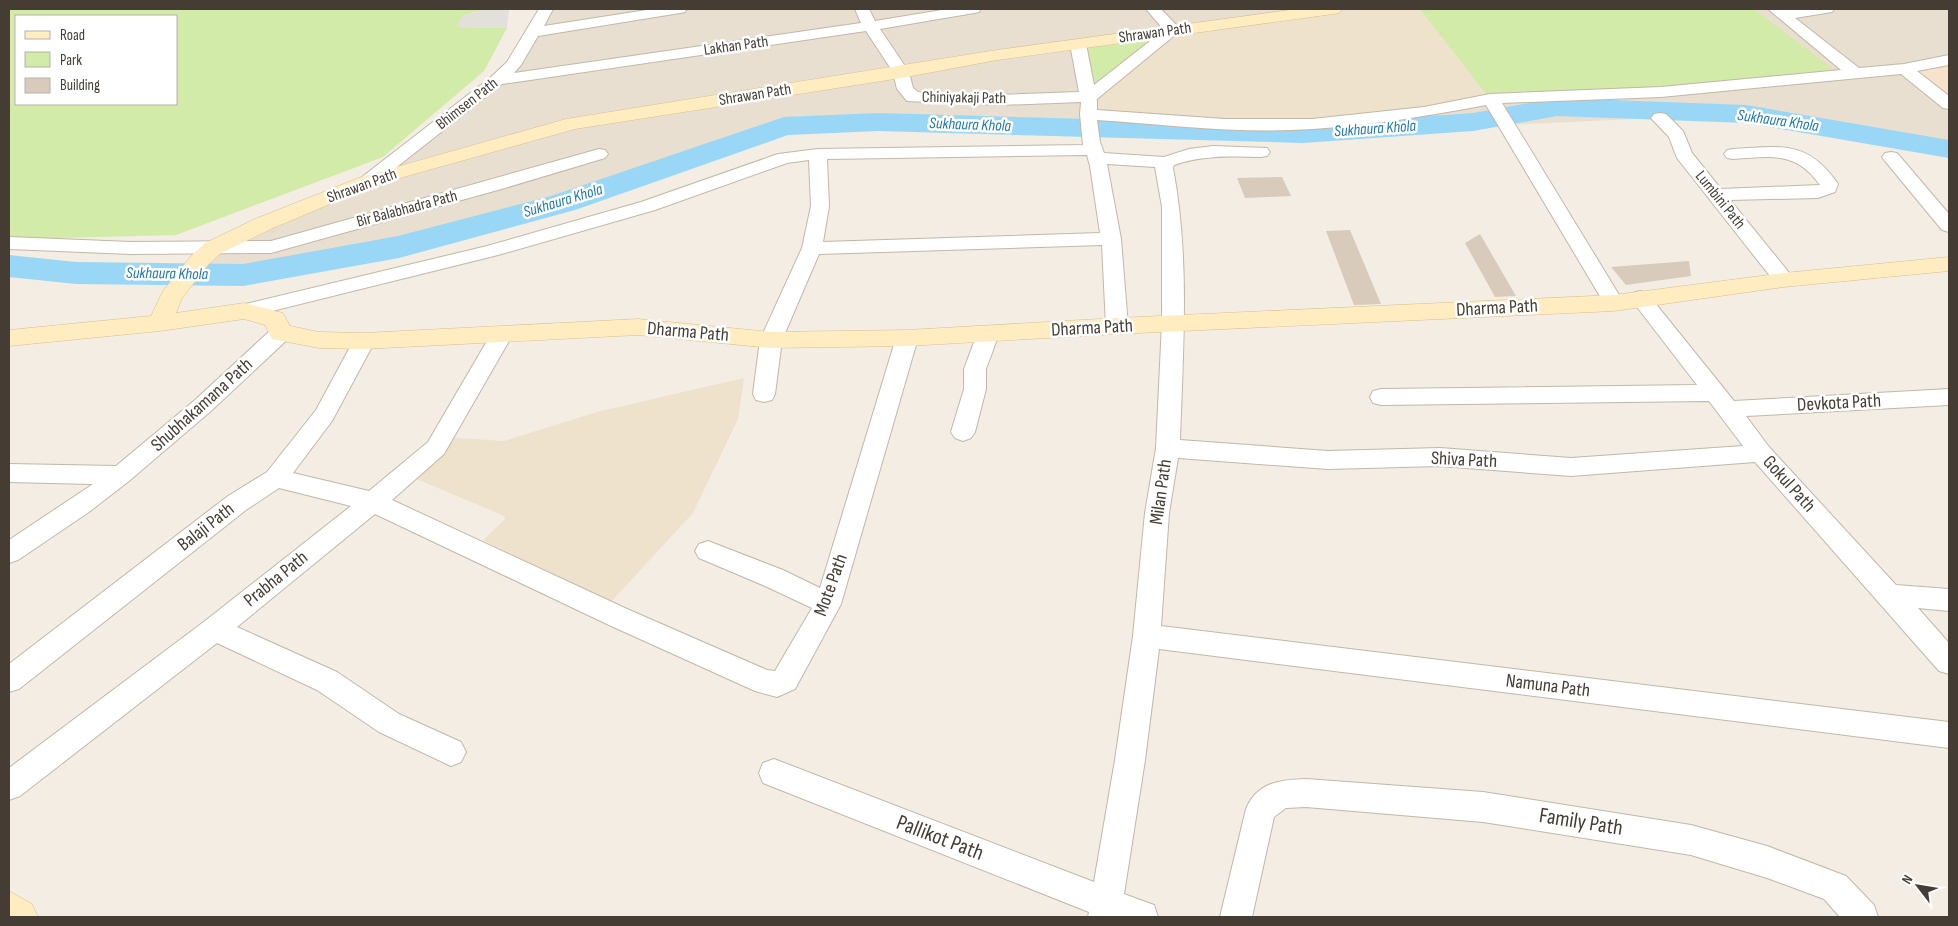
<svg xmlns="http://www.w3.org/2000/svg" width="1958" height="926" font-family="'Sofia Sans Condensed',sans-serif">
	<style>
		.residential { fill: #e8dfd1 }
		.commercial { fill: #f7e2cc }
		.education { fill: #eee2cc }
		.green { fill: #d2eba8; fill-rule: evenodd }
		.parking { fill: #e3e0dc }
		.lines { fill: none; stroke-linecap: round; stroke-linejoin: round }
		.river { fill: #9ad7f6; fill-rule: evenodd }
		.building { fill: #d9cbbb }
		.street-casing { stroke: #c2b7a8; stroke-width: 2 }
		.secondary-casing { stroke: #d7bf8f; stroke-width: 1 }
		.street { fill: #fff; fill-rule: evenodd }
		.secondary { fill: #ffecc1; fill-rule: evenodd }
		.labels { text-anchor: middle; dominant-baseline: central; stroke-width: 5; stroke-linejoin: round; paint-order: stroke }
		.far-street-label { font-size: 16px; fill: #453d33; stroke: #fff }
		.far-water-label { font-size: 16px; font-style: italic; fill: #2279a8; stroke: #fff }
		.street-label { font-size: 19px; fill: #453d33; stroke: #fff }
		.near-street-label { font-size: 22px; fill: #453d33; stroke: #fff }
	</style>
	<rect width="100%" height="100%" fill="#f3ede3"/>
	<path class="residential" d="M546,9H1949V150L1746,114L1303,134L1062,127L784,126L399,247L243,275H187L200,260L368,181L497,80L533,32Z"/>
	<path class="commercial" d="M1949,60V104L1904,69Z"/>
	<path class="education" d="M1363,9H1420L1490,99L1312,124L1088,114L1089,101L1173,30Z
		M744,378L738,419L693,513L610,603L561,581L483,540L505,519L504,516L405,474L442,437L504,441L597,412Z"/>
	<path class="green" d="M9,9H485L462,16L458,27L507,28L484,71L383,157L176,235L58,238H9ZM16,16H176V104H16Z
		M1420,9H1754L1837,72L1775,79L1490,99Z
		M1173,30L1089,101L1078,44Z"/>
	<path class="parking" d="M485,9H509L507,28L457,27L462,16Z"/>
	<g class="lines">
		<path class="river" d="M1557,98L1746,105L1949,140V158L1746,123L1557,116L1473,131L1303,143L878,131L788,135L575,210L399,258L243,286L76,284L9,277V255L76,262L243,264L398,236L551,196L784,117L878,113L1303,125L1473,113Z"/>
	</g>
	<path class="building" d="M1282,177L1291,196L1245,198L1237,178Z
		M1350,230L1381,304L1354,305L1326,231Z
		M1480,234L1516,296L1495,297L1465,243Z
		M1689,261L1691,276L1626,285L1611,267Z"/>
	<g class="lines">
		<g class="street-casing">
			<path id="street" d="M539,9H553L544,26L653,9H687L685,12L680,13L538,36L521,65L514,73L861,23L855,9H869L875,21L948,9H981L979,12L974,13L880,29L909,72L913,88L918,92L999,95L1079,92L1070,44L1072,41H1084L1086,44L1094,85L1164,30L1146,9H1161L1181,30L1097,99V110L1225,119H1312L1424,107L1490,94L1661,87L1841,70L1768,9H1834L1832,12L1795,18L1859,68L1904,64L1949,55V65L1917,71L1949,96V109L1943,108L1901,74L1661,97L1502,103L1624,303L1621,308L1614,310L1607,308L1604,303L1486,105C1429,116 1371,125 1313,129C1241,134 1169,125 1097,120L1100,142L1104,153L1164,157L1189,149L1213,146L1267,148L1270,152L1267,156L1261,157C1231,156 1202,155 1174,165L1173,168C1190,257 1183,350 1180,440L1328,451L1440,448L1571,458L1743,446L1709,401L1381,405L1373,403L1370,397L1373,391L1381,389L1697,385L1630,298L1633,293L1640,291L1647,293L1734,401L1949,389V405L1746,416L1769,447L1896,585L1949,589V611L1918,608L1949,643V674L1939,671L1755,462L1571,476L1440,466L1328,469L1178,458L1169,513L1161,626L1949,722V748L1159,649L1145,760L1124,894L1154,905L1158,917H1088L1089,912L763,783L759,773L763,763L774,759L1094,882L1115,760L1133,636L1145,513L1156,448L1162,323V207L1155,167L1107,164L1121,239L1128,326L1124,331L1117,333L1110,331L1106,326L1102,245L819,254L782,340L775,394L772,400L764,402L756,400L753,394L760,340L802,248L811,206L809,160L787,163L655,210L498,255L244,318L237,316L234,311L237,306L487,246L641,202L778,154L818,149L1083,145L1080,114L1081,102L999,105L907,101L897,89L893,72L866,31L502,84L374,185L368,186L362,185L359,181L362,177L491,77L507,62ZM1087,155L1090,166L1100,233L823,242L829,206L827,159Z
				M1660,113L1666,114L1683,131L1692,153L1721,189L1820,185C1795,150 1771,157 1733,159L1727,158L1724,154L1727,150L1733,149C1781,146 1808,140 1838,184L1835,192L1818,198L1730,200L1791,275L1794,280L1791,285L1784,286L1777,285L1677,158L1669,137L1651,118L1654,114Z
				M599,149L605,150L608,154L605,158L505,188L271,253L131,254L9,249V237L131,242L271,241Z
				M1891,152L1897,153L1949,214V232L1942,230L1885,161L1882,157L1885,153Z
				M281,326L289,328L292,333L289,338L211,411L129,481L89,512L18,560L9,563V540L93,484L9,482V464L116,466L195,400L273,328Z
				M502,327L510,329L513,334L444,454L392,500L627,609L767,670L775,671L812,608L765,586L699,558L695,551L699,544L708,541L783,570L820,588L896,338L899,333L907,331L915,333L918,338L841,604L795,689L777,697L755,691L609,625L375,514L237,627L337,672L399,714L461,742L466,752L461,762L451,766L379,732L317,690L217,643L20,796L9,800V768L205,621L351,506L279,488L246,510L19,689L9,692V664L228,496L267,472L316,410L356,336L364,334L372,336L375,341L332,421L293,473L369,491L428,442L494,329Z
				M988,327L996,329L999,334L986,369V389L975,432L971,438L963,441L955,438L951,432L964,389V369L977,334L980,329Z
				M1306,779L1483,792L1691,825L1767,846L1846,876L1874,905L1878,917H1840L1824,899L1767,878L1691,855L1483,822L1306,807L1286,808L1274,817L1252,917H1220L1246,809C1257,782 1280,780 1306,779Z"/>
		</g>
		<g class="secondary-casing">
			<path id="secondary" d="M1297,9H1342L1339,13L1333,14L997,60L901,78L575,129L375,185L271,229L221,253L208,265L182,298L176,313L244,303L283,313L290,326L319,332L364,333L638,319L771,332L907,330L1117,318L1614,295L1784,273L1949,257V271L1784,287L1614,311L1117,334L907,346L771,348L638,335L364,349L319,348L272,339L265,325L244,319L160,331L9,346V330L151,316L163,291L192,255L205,243L255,219L361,177L566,119L997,50Z
				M9,891L32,904L38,917H9Z"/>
		</g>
		<use href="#street" class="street"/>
		<use href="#secondary" class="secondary"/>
	</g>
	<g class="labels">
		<g class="far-street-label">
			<text transform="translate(1155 33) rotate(-8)">Shrawan Path</text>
			<text transform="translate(736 46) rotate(-8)">Lakhan Path</text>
			<text transform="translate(755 95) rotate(-9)">Shrawan Path</text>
			<text transform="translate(964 98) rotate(1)">Chiniyakaji Path</text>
			<text transform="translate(467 104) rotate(-38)">Bhimsen Path</text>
			<text transform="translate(362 186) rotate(-20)">Shrawan Path</text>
			<text transform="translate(1720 200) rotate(51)">Lumbini Path</text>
			<text transform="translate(407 209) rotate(-15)">Bir Balabhadra Path</text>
		</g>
		<g class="far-water-label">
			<text transform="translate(1778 121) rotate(8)">Sukhaura Khola</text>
			<text transform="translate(970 125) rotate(2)">Sukhaura Khola</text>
			<text transform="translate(1375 129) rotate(-4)">Sukhaura Khola</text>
			<text transform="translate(563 201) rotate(-17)">Sukhaura Khola</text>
			<text transform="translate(167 274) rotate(1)">Sukhaura Khola</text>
		</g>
		<g class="street-label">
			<text transform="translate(1497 308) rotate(-3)">Dharma Path</text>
			<text transform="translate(1092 328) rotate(-3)">Dharma Path</text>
			<text transform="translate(688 332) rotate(5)">Dharma Path</text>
			<text transform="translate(1839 403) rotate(-3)">Devkota Path</text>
			<text transform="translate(202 405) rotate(-42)">Shubhakamana Path</text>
			<text transform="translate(1464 460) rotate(3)">Shiva Path</text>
			<text transform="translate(1789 484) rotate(48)">Gokul Path</text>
			<text transform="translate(1161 492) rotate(-82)">Milan Path</text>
			<text transform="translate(206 527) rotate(-38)">Balaji Path</text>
			<text transform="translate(276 579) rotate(-39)">Prabha Path</text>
			<text transform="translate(831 585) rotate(-70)">Mote Path</text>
			<text transform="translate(1548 686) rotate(7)">Namuna Path</text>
		</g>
		<g class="near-street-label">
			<text transform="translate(1581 822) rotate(9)">Family Path</text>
			<text transform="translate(940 838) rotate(21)">Pallikot Path</text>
		</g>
	</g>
	<rect width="1958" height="926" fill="none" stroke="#453d33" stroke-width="20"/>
	<rect x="15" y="15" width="162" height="90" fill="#ffffff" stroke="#b5b1ad"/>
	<rect x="25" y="31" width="25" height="8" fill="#ffecc1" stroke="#b5b1ad"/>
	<text x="60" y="40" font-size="15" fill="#453d33">Road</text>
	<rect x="25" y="52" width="25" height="15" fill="#d2eba8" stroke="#b5b1ad"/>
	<text x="60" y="65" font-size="15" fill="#453d33">Park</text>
	<rect x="25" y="78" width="25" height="15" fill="#d9cbbb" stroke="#b5b1ad"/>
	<text x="60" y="90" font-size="15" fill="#453d33">Building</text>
	<g transform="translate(1918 886) rotate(301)" stroke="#ffffff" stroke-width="4" paint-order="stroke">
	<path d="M0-4L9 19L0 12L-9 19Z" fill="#453d33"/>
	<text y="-8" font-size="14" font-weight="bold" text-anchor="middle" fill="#453d33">N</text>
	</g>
</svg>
